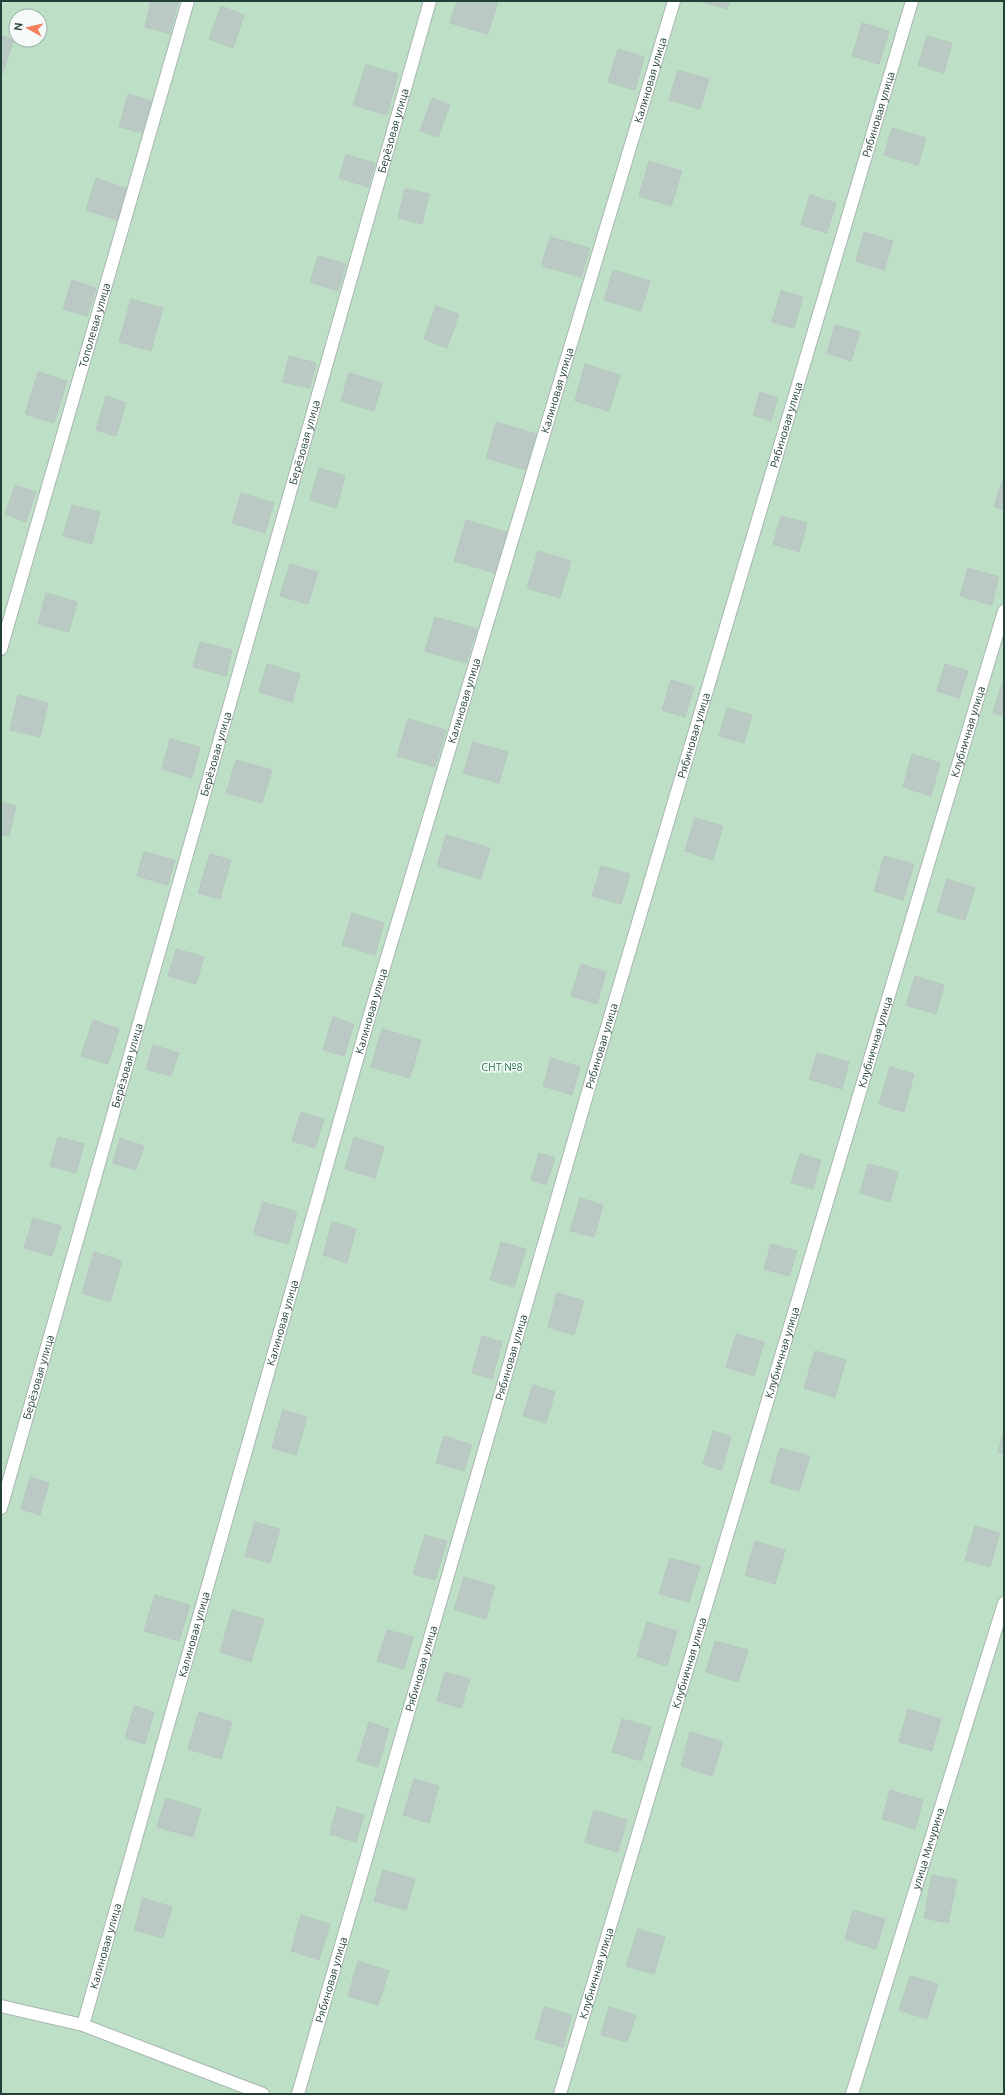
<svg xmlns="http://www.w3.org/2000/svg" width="1005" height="2095" font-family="Ubuntu,sans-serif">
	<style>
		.green { fill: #bddfc6; fill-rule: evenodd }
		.building { fill: #bac9c3; stroke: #b7c8c1 }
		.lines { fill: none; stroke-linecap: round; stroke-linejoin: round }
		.minor-casing { stroke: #a7b6b1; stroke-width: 14 }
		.minor { stroke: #fff; stroke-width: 12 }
		.labels { text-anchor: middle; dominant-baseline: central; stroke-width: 3.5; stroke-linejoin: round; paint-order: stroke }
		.street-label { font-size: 11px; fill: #234038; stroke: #f5faf8 }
		.park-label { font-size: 11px; fill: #2c7849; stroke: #f5faf8 }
	</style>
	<rect width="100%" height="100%" fill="#e5eeea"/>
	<path class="green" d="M1,1H1004V2094H1ZM16,16H40V40H16Z"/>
	<path class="building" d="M151,1L178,2L170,34L145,27Z
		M457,1H498L488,34L450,23Z
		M699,1H730L727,9Z
		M221,6L244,15L233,48L209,39Z
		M862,23L889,31L879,64L852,56Z
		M1,35L14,40L2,75L1,74Z
		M927,36L952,43L944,73L918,65Z
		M618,49L644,57L635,90L608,82Z
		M366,65L398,74L387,115L353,105Z
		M678,70L709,79L700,109L669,100Z
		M128,94L151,101L142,133L119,127Z
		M432,98L450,105L438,137L420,131Z
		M892,128L926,138L918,165L884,155Z
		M346,155L375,163L368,187L339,178Z
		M649,161L682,171L671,206L639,196Z
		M96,178L127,189L117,220L86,210Z
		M405,189L429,194L422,224L398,218Z
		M810,195L836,203L827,233L801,225Z
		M864,232L893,241L884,270L856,261Z
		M550,237L590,248L581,277L541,266Z
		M318,256L346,264L338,291L310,282Z
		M613,270L650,281L641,311L604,300Z
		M72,280L96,288L87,316L63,309Z
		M781,291L803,297L794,328L772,322Z
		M131,299L163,308L151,351L119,342Z
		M436,306L459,314L447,348L424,339Z
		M835,325L860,332L851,361L827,353Z
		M289,356L316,363L310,388L283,382Z
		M585,364L620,375L609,411L575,401Z
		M38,372L67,381L54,423L25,414Z
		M349,373L382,383L374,411L341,401Z
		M760,392L778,398L771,421L753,415Z
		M106,396L126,403L116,436L96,430Z
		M496,422L536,434L526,470L486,458Z
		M319,468L345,476L336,508L310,500Z
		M1003,478L1004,479V510L994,507Z
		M15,485L36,492L26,522L5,514Z
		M241,493L274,503L265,533L232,523Z
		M72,505L100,512L92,544L63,536Z
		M781,516L807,523L799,552L773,544Z
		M466,520L507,532L495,573L454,561Z
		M538,551L571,561L560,598L527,588Z
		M290,564L318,572L308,604L280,596Z
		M968,568L999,577L992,605L960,596Z
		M46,593L77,602L69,632L38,624Z
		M435,617L477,629L466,663L425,651Z
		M200,642L232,650L226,676L193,667Z
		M267,664L300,674L292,702L259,692Z
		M945,664L968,671L959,698L937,691Z
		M671,680L694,687L685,717L662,710Z
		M1002,683L1004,684V716L993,713Z
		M18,695L48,703L40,737L10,730Z
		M727,708L752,715L744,743L719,736Z
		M408,719L446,730L435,767L397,756Z
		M170,739L200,747L192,778L162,769Z
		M473,742L508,752L499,783L463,773Z
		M912,754L940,763L931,796L903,787Z
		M236,760L272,770L262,803L226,793Z
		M1,802L16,806L9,836L1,834Z
		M695,818L723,826L713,860L685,851Z
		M446,835L490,848L481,879L437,866Z
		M144,852L175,860L168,885L137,876Z
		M210,854L231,860L220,899L198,893Z
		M884,856L914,864L903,900L874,891Z
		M601,866L630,874L621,904L592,896Z
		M947,879L975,888L965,920L937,912Z
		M352,913L384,923L375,955L342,945Z
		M176,949L204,957L196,984L168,976Z
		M581,964L606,972L597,1004L571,996Z
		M915,976L944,985L936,1014L906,1005Z
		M333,1017L354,1024L344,1056L323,1050Z
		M93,1020L119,1029L108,1064L81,1056Z
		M382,1029L421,1040L410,1078L371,1067Z
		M153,1045L179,1053L171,1076L146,1069Z
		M817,1053L849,1062L842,1089L809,1079Z
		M551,1058L580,1067L572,1095L543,1086Z
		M890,1067L914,1074L904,1112L879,1104Z
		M301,1112L324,1119L315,1148L292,1141Z
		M58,1137L84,1144L76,1173L50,1166Z
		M354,1137L384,1147L375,1178L345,1169Z
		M120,1138L144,1146L136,1170L113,1163Z
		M539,1153L555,1158L546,1185L531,1180Z
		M800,1154L821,1160L813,1189L791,1183Z
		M868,1164L898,1172L890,1202L860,1193Z
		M580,1198L603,1205L594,1237L570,1231Z
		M263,1202L297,1212L288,1244L253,1234Z
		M33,1218L61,1226L52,1256L24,1248Z
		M332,1222L356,1229L347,1263L323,1255Z
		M501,1242L526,1249L514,1287L490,1280Z
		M771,1244L797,1251L789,1276L764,1269Z
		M94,1252L122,1261L110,1302L82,1293Z
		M557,1293L584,1301L574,1335L548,1327Z
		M736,1334L764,1342L754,1376L726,1367Z
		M482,1336L502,1342L492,1379L472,1373Z
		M815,1351L846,1360L835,1397L804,1388Z
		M533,1385L555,1392L546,1423L523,1416Z
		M283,1410L307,1417L296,1455L272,1448Z
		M713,1431L731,1437L722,1470L703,1464Z
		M1004,1431V1454L998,1452Z
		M444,1436L472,1445L464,1471L436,1463Z
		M780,1448L810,1456L799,1491L770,1483Z
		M30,1477L49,1483L40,1515L21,1509Z
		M255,1522L280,1529L270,1563L245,1556Z
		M975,1526L1000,1533L990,1567L965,1560Z
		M425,1535L447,1541L435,1580L413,1574Z
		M755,1541L785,1550L775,1584L745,1575Z
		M670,1558L700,1566L689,1602L659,1594Z
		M464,1577L495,1586L486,1619L454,1609Z
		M155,1595L190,1605L179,1641L144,1631Z
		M232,1610L264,1619L251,1662L220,1652Z
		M647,1622L677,1631L667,1666L637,1656Z
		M387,1630L413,1637L404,1669L377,1661Z
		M715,1641L748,1650L738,1682L706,1672Z
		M445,1672L470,1679L461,1708L437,1701Z
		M134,1706L154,1712L145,1744L125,1738Z
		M908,1709L941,1719L932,1751L899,1742Z
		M199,1712L232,1722L221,1759L188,1749Z
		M622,1719L651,1727L641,1761L612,1752Z
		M369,1722L389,1729L378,1767L357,1761Z
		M690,1732L723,1742L712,1776L681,1766Z
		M414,1779L439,1786L429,1823L403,1815Z
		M890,1790L923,1800L915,1829L882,1819Z
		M166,1798L201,1809L193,1837L157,1827Z
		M337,1807L364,1815L356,1842L330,1834Z
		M594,1810L627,1820L618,1852L585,1842Z
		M383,1870L415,1879L406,1910L374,1901Z
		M932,1875L957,1880L948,1923L924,1918Z
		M143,1898L172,1907L163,1938L134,1930Z
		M853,1910L885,1919L876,1949L845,1939Z
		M301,1915L330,1924L319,1960L291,1951Z
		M638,1929L665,1937L654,1974L626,1966Z
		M358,1961L389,1971L378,2005L348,1996Z
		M910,1976L938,1984L927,2019L899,2010Z
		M544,2007L572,2015L563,2047L535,2039Z
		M609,2007L636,2015L627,2042L601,2035Z"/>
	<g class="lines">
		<g class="minor-casing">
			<g id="minor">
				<path id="s1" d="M1,649L188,1"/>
				<path id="s2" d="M1,1508L430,1"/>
				<path d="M1,2006L83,2025L263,2094"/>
				<path id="s3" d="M83,2025L370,1014L674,1"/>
				<path id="s4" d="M298,2094L593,1074L912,1"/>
				<path id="s5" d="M560,2094L1004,611"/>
				<path id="s6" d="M852,2094L1004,1603"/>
			</g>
		</g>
		<use href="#minor" class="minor"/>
	</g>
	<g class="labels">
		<g class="street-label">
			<text stroke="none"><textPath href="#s3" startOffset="2026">Калиновая улица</textPath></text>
			<text stroke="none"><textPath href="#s4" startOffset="2063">Рябиновая улица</textPath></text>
			<text stroke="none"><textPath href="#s2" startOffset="1432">Берёзовая улица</textPath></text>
			<text stroke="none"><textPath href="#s1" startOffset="337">Тополевая улица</textPath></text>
			<text stroke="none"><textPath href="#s3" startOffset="1702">Калиновая улица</textPath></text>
			<text stroke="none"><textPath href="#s4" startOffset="1739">Рябиновая улица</textPath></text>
			<text stroke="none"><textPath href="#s2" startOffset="1108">Берёзовая улица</textPath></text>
			<text stroke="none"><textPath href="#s3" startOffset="1378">Калиновая улица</textPath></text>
			<text stroke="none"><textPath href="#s5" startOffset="1422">Клубничная улица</textPath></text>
			<text stroke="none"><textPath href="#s4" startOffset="1415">Рябиновая улица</textPath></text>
			<text stroke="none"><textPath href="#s2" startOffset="784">Берёзовая улица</textPath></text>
			<text stroke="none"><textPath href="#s3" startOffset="1054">Калиновая улица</textPath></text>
			<text stroke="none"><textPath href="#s5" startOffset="1098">Клубничная улица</textPath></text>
			<text stroke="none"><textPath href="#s4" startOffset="1091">Рябиновая улица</textPath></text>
			<text stroke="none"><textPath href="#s2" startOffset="460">Берёзовая улица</textPath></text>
			<text stroke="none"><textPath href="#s3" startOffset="730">Калиновая улица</textPath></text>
			<text stroke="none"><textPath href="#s5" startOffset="774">Клубничная улица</textPath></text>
			<text stroke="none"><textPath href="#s4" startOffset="767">Рябиновая улица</textPath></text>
			<text stroke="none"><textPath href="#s2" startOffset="136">Берёзовая улица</textPath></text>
			<text stroke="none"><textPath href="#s3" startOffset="406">Калиновая улица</textPath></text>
			<text stroke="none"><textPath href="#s5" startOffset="450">Клубничная улица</textPath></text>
			<text stroke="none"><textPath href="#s4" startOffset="443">Рябиновая улица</textPath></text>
			<text stroke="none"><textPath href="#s6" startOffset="257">улица Мичурина</textPath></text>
			<text stroke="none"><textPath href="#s3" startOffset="82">Калиновая улица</textPath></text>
			<text stroke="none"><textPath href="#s5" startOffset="126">Клубничная улица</textPath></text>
			<text stroke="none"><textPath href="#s4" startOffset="119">Рябиновая улица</textPath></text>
		</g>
		<g class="park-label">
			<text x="502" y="1067">СНТ №8</text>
		</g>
	</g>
	<rect width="1005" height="2095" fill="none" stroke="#234038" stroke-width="4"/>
	<g transform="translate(28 28) rotate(278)"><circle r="19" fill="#f5faf8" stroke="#a1b0ab"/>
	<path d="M0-3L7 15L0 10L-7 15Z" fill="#f47f5d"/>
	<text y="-6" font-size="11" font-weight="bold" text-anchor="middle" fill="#234038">N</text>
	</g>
</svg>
